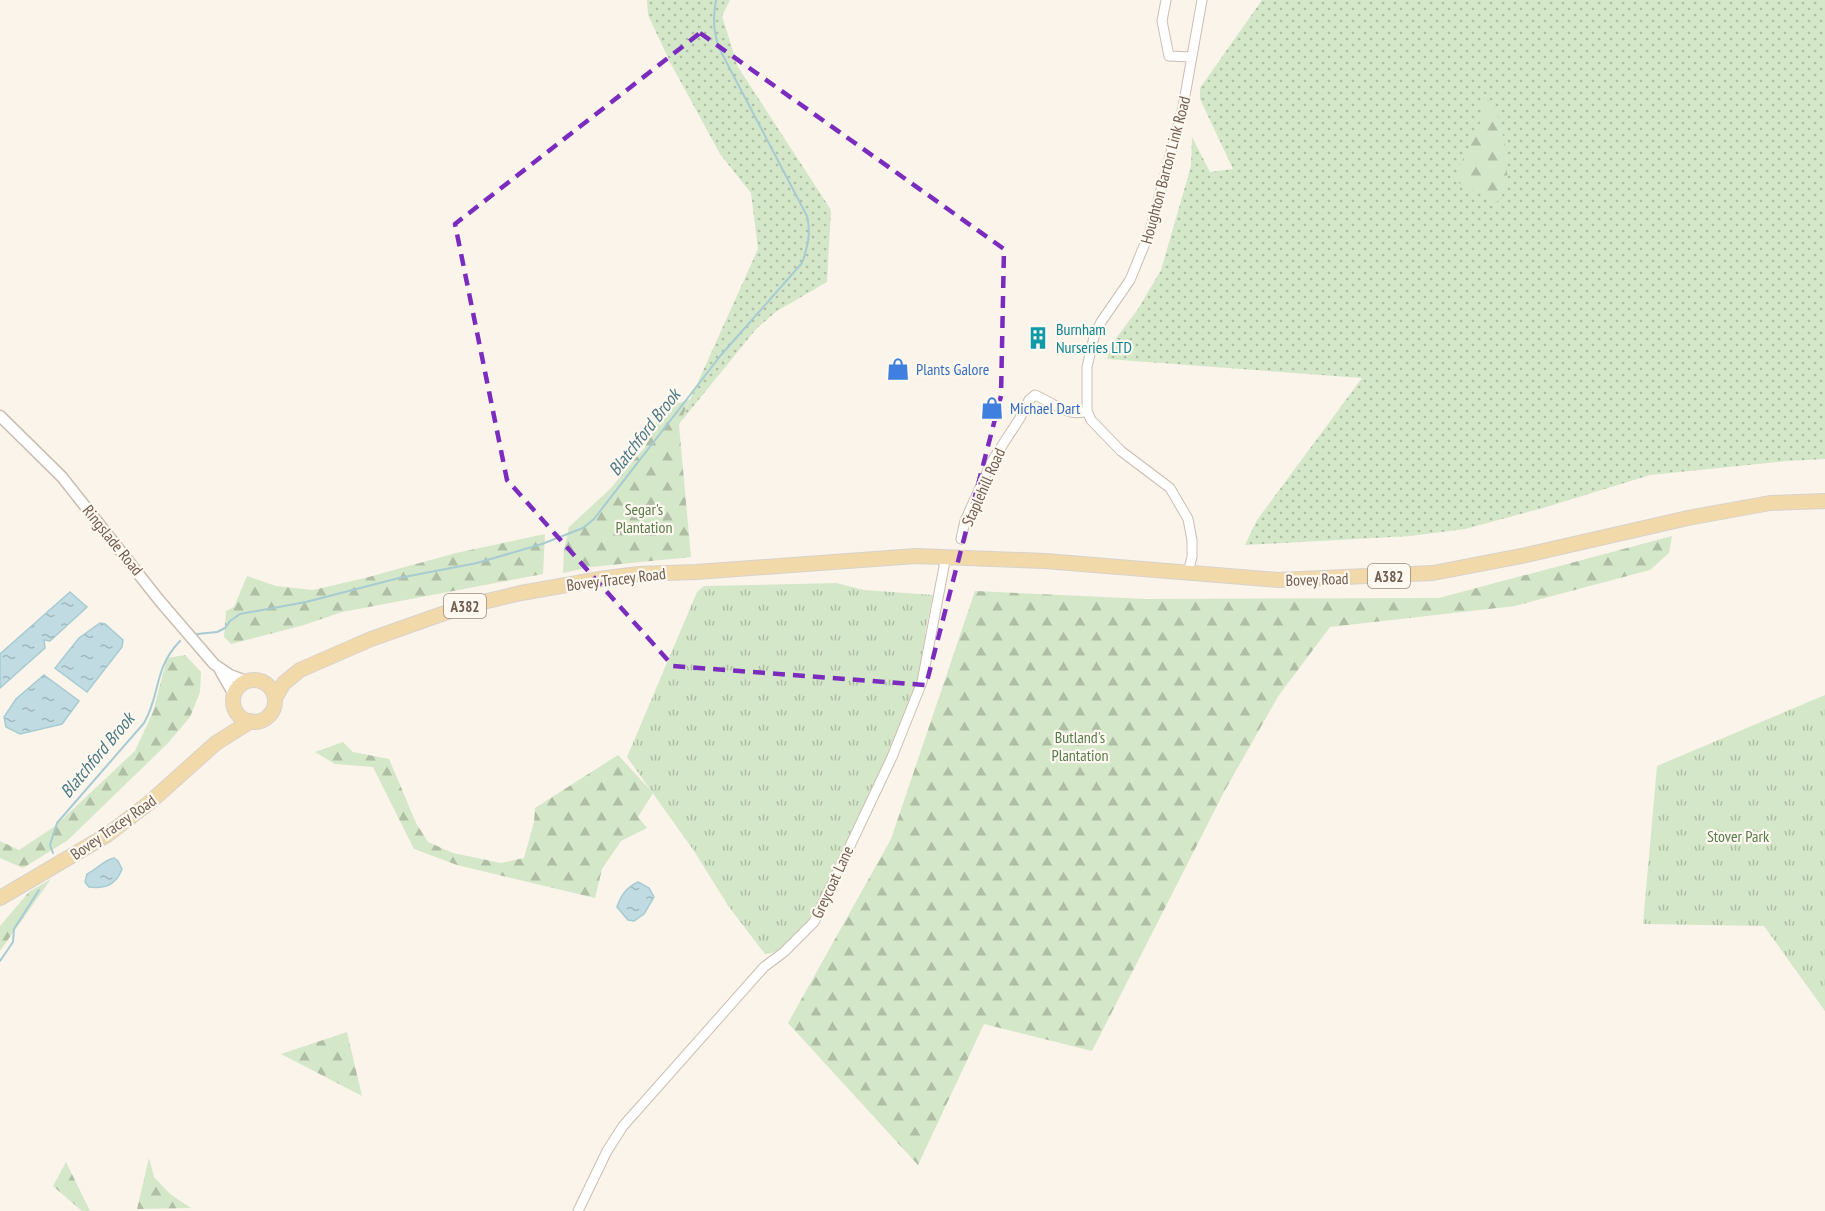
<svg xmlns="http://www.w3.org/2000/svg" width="1825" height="1211" font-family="'PT Sans Narrow',sans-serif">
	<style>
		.grass { fill: url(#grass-dots) }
		.forest { fill: url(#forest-firs) }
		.park { fill: url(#park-tufts) }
		.water { fill: url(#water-ripples); stroke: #a7cbd3; stroke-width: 1.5 }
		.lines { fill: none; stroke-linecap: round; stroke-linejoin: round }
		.stream { stroke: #a7cbd3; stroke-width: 2 }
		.minor-casing { stroke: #ccbdb0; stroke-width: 11 }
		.tertiary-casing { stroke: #ccbdb0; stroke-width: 13 }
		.primary-casing { stroke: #d8d2ce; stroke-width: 16 }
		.minor { stroke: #fff; stroke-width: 9 }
		.tertiary { stroke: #fff; stroke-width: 10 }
		.primary { stroke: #f2d9a9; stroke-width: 14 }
		.marked { fill: none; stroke: #7b2cbf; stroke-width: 4.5; stroke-dasharray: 12 8; stroke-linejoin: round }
		.labels { text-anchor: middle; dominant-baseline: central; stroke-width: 4.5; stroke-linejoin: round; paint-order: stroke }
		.shield { fill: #fdf8f0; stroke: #9c8c7f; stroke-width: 1.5 }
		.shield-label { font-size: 15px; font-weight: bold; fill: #725d4f }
		.street-label { font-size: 16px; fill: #725d4f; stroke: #fdf8f0 }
		.culture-label { font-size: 16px; fill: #0d838f; stroke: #fdf8f0; text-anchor: start }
		.shop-label { font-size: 16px; fill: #366cbe; stroke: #fdf8f0; text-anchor: start }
		.park-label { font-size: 16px; fill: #597c4c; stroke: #fdf8f0 }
		.water-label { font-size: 18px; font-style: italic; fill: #4c7983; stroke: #fdf8f0 }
	</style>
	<defs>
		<pattern id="grass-dots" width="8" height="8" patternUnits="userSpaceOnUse" patternTransform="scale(1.5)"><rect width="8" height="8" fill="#d4e7c9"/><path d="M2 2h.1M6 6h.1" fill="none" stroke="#b0bea6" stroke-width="1.8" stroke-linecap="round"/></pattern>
		<pattern id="forest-firs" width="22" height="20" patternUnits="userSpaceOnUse" patternTransform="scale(1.5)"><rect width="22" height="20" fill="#d4e7c9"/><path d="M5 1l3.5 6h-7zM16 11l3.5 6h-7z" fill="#b0bea6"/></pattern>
		<pattern id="park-tufts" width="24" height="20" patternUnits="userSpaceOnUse" patternTransform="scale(1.5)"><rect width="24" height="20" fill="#d4e7c9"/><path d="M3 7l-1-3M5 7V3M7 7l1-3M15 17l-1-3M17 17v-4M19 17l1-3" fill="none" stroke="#b0bea6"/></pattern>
		<pattern id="water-ripples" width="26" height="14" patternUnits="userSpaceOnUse" patternTransform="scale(1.5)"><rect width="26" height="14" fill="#c0dce2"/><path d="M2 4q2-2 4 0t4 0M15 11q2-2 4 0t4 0" fill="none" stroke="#a0b6ba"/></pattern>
	</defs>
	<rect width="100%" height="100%" fill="#faf4ea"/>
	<path class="grass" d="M647,0H730L722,16L738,67L831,210L827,282L777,311L757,328L679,424L758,249L751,193L720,154L671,64L648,15Z
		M1262,0H1825V459L1787,461L1650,475L1543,508L1465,529L1410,536L1245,545L1257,520L1362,378L1107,359L1111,345L1138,309L1161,270L1191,166L1192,137L1210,172L1233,169L1200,99V88Z"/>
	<path class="forest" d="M1484,93L1497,114L1505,143L1508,185L1497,202L1453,180L1482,119Z
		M690,399L679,425L691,557L591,567L563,573L564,550L569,527L610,489L645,447L661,410Z
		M545,534L543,574L342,612L304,625L231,644L224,637L226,611L234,607L247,576L276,586L313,590L365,578L456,553Z
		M1672,536L1669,553L1650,570L1515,606L1330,627L1279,695L1225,790L1092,1051L984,1024L918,1165L788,1023L891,839L975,591L1147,599L1439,598Z
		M185,655L201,672L200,692L190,717L168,743L68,840L23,868L0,858V841L19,850L54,827L135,751L153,712L167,658Z
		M343,742L353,752L389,759L416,823L428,842L453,853L501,863L524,858L534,822L535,808L618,755L653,793L638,817L647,828L621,841L602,869L595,898L457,865L414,849L373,767L335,764L315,752Z
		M51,879L0,951V926L29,892Z
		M347,1032L362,1096L281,1054Z
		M149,1158L154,1177L170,1194L191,1208L137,1209Z
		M66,1162L90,1211H82L53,1186Z"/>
	<path class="park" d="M836,583L864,590L933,595L925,633L928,642L917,686L905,718L820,901C811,919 787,954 765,954L729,907L694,851L627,757L697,592L704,586Z
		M1825,695V1011L1764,926L1643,924L1657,766Z"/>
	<path class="water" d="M70,592L87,607L50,641L44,640L45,648L0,688V654Z
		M100,623L105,624L123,640L122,647L87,692L55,668L79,638Z
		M44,675L79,701L62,724L20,734L6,727L4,717L16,699Z
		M114,858L118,861L122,869C116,885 105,889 89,887L85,882L87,874C96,870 104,860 114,858Z
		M638,882L649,888L654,897L644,914L634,921L628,920L617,907C621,895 626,888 638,882Z"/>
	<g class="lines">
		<path class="stream" d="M197,634L217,632L225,628L230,621L240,614L306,602L399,578L477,563L542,544L583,528L594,519L721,355L802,263C808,246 811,233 807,216L719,48C713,30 713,18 716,0
			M53,853L50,845L57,823L144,723C161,694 153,669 180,641
			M0,961L13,942L14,929L39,890"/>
		<g class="minor-casing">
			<path id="minor" d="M1166,0L1162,21L1169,56L1191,57
				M961,539L965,521L992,461L1020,418L1029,400L1035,395C1052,402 1068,418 1087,411
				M1188,573L1192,557V540L1188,519L1170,488L1121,451L1091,420L1087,411V367L1094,337L1101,322L1130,280L1150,231L1183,107L1202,0
				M578,1211L607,1151L623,1126L764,967L784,952L814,922L892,757L922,682L946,556"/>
		</g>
		<g class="tertiary-casing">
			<path id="tertiary" d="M0,416L62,477L159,600L214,664L230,675L246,681
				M220,670L232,691L233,697"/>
		</g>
		<g class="primary-casing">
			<path id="primary" d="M233 701a21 21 0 1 1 42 0a21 21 0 1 1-42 0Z
				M275,698L284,683L300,670L371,639L462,607L521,593L606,578L639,574L696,572L916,556L1045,561L1279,580L1433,573L1526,555L1688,518L1770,503L1825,501
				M0,898L107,835L149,803L216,743L251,721"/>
		</g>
		<use href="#minor" class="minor"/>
		<use href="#tertiary" class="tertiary"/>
		<use href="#primary" class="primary"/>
	</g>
	<path class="marked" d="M700,33L1004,249L1001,396L926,685L673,666L507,480L455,224Z"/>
	<defs>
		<g id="building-bare" transform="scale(1.8)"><path d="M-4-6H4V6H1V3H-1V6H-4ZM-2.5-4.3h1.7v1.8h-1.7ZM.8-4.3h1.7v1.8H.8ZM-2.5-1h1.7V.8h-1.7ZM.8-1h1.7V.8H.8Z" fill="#0f9aa8" stroke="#fdf8f0" stroke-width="2.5" paint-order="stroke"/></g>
		<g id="shop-bare" transform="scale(1.8)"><path d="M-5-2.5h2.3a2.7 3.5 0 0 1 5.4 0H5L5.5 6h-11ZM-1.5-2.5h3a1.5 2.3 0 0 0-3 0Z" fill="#3f7fe0" stroke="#fdf8f0" stroke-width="2.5" paint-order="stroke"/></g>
	</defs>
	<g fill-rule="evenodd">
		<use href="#building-bare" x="1038" y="338"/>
		<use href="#shop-bare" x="898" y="369"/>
		<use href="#shop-bare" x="992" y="408"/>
	</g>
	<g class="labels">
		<g class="shield">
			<rect x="1368" y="564" width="42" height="24" rx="4.5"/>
			<rect x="444" y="594" width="42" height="24" rx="4.5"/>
		</g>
		<g class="shield-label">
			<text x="1389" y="576">A382</text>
			<text x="465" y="606">A382</text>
		</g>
		<g class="street-label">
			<text transform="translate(1165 170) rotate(-75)">Houghton Barton Link Road</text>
			<text transform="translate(983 487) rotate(-66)">Staplehill Road</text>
			<text transform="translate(113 540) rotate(51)">Ringslade Road</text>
			<text transform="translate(616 579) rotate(-7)">Bovey Tracey Road</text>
			<text transform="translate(1317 579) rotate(-2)">Bovey Road</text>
			<text transform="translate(113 827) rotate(-35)">Bovey Tracey Road</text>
			<text transform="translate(832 882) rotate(-65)">Greycoat Lane</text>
		</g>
		<g class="culture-label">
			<text x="1056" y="329">Burnham<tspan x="1056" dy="18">Nurseries LTD</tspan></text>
		</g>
		<g class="shop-label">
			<text x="916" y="369">Plants Galore</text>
			<text x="1010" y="408">Michael Dart</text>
		</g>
		<g class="park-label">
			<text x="644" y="509">Segar's<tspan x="644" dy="18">Plantation</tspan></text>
			<text x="1080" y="737">Butland's<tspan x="1080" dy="18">Plantation</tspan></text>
			<text x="1738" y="836">Stover Park</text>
		</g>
		<g class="water-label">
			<text transform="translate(644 432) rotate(-52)">Blatchford Brook</text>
			<text transform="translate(97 755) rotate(-50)">Blatchford Brook</text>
		</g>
	</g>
</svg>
